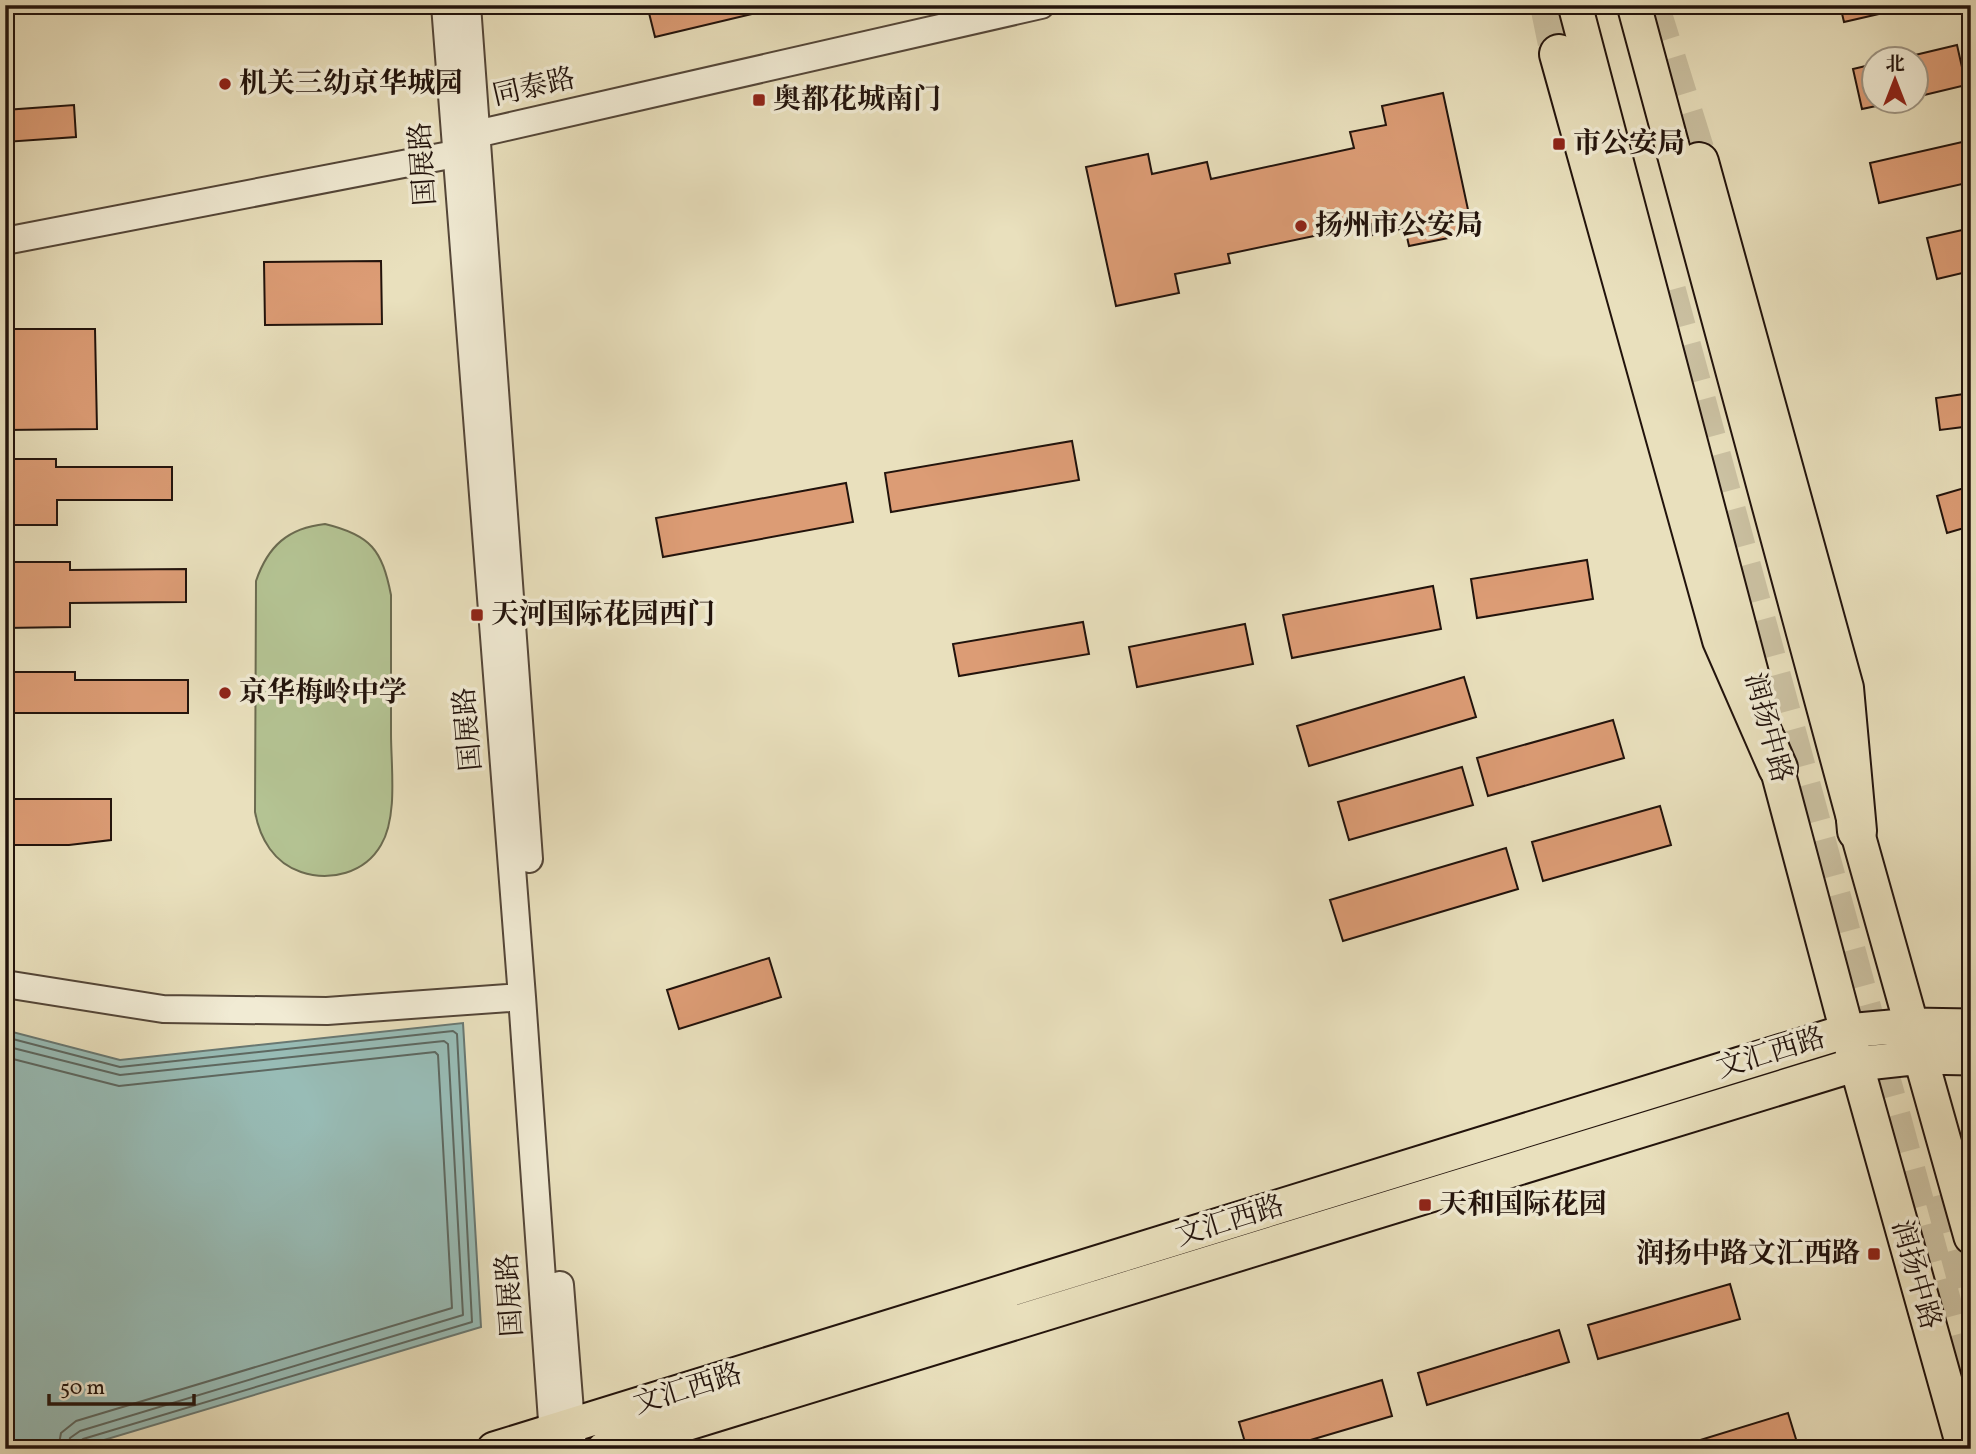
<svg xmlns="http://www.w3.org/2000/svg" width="1976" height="1454" font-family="Vollkorn,'Noto Serif SC',serif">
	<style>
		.green { fill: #b4c393; stroke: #6b6b50; stroke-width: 2 }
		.water { fill: #98bcb6; stroke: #697872; stroke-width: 2 }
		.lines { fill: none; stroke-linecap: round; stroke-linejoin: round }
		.shore { stroke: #5d6861; stroke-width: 2 }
		.building { fill: #dc9c75; stroke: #22130c; stroke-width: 2 }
		.highway-tunnel { stroke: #cbc1a2; stroke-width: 38; stroke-dasharray: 38 19; stroke-linecap: butt }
		.minor-casing { stroke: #544638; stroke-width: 30 }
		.major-casing { stroke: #22130c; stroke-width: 37 }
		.highway-casing { stroke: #22130c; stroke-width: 42 }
		.minor { stroke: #f1ebd4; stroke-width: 26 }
		.major { stroke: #e9e0bd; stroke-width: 33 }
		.highway { stroke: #e9e0bd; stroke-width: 38 }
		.poi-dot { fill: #8f2418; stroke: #f1ebd4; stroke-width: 2.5 }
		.labels { text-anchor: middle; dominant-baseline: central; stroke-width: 7; stroke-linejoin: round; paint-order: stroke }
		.poi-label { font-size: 28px; font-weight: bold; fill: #22130c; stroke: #f1ebd4; text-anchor: start }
		.street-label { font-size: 28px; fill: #22130c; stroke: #f1ebd4 }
	</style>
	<rect width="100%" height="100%" fill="#e9e0bd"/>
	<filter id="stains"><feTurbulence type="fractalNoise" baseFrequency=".00286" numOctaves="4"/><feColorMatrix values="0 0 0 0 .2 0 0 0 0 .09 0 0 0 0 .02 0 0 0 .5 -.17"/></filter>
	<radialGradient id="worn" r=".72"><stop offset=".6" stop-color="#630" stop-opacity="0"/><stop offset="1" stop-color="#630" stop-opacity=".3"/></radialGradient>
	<path class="green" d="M325,524C371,535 382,550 391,595C391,641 391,688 391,734C391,766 398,817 381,845C365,873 330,882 301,872C274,863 260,839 255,812L256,581C268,546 288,528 325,524Z"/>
	<path class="water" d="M463,1023L481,1327L74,1449H5V1030L120,1060Z"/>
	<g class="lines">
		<path class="shore" d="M5,1037L120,1067L453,1031L457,1034L472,1322L83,1439L78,1443L77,1449
			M5,1046L120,1075L444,1041L448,1044L463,1315L80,1431L70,1438L68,1449
			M5,1057L119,1086L435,1052L438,1055L452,1308L76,1421L61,1433L58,1449"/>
	</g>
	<path class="building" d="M647,5H750L752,14L655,37Z
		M769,5H802L770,12Z
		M1840,5H1918L1844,22Z
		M1957,45L1966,85L1916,97V60H1894Z
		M1874,64V102H1895L1862,109L1853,69Z
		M1443,93L1473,233L1409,246L1405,228L1373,235L1371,224L1228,254L1230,263L1175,274L1179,293L1116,306L1086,167L1148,154L1152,174L1207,162L1211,179L1354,148L1350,132L1386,125L1382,106Z
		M74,105L76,137L5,142V110Z
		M1971,140V182L1879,203L1870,163Z
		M1971,228V271L1937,279L1927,238Z
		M381,261L382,324L265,325L264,262Z
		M5,329H95L97,429L5,430Z
		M1971,393V426L1940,430L1936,398Z
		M1072,441L1079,480L891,512L885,473Z
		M5,459H56V467H172V500H57V525H5Z
		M846,483L853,522L663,557L656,518Z
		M1971,486V526L1947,533L1937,496Z
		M1587,560L1593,599L1477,618L1471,579Z
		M5,562H70V570L186,569V602L70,603V627L5,628Z
		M1433,586L1441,629L1292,658L1283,615Z
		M1083,622L1089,654L959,676L953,644Z
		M1245,624L1253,664L1137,687L1129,647Z
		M5,672H75V680H188V713H5Z
		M1464,677L1476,717L1309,766L1297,726Z
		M1613,720L1624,758L1488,796L1477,758Z
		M1462,767L1473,805L1349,840L1338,802Z
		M5,799H111V840L69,845H5Z
		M1660,806L1671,845L1543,881L1532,842Z
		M1506,848L1518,889L1343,941L1330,900Z
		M769,958L781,997L679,1029L667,990Z
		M1730,1284L1740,1319L1598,1359L1588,1325Z
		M1559,1330L1569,1362L1427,1405L1418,1373Z
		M1382,1380L1392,1416L1280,1449H1247L1239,1422Z
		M1788,1413L1799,1449H1671Z"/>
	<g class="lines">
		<path class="highway-tunnel" d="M1549,5L1559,54
			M1650,5L1699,162
			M1667,291L1971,1408
			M1943,1194L1971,1297"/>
		<g class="minor-casing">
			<path id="minor" d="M445,5L522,997L554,1449
				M467,5L529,859
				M5,241L455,154L476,134L1041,5
				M5,984L163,1009L327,1011L522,997
				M560,1285L573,1449"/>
		</g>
		<g class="major-casing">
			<path id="major" d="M1575,5L1754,683
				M1634,5L1857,831L1971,1237
				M1770,742L1847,1031L1964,1449
				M494,1449L1847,1031L1913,1025L1971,1026
				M604,1449L1857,1064L1921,1057L1971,1058"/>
		</g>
		<g class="highway-casing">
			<path id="highway" d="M1559,54L1722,640L1778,768
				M1699,162L1844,688L1857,831"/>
		</g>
		<use href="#minor" class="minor"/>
		<use href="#major" class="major"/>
		<use href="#highway" class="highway"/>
	</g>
	<g class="poi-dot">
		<circle cx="225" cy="84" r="7"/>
		<rect x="752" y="93" width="14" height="14" rx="3.5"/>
		<rect x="1552" y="137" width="14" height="14" rx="3.5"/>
		<circle cx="1301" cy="226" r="7"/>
		<rect x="470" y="608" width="14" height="14" rx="3.5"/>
		<circle cx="225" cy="693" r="7"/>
		<rect x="1418" y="1198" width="14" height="14" rx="3.5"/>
		<rect x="1867" y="1247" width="14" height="14" rx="3.5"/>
	</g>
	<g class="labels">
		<g class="poi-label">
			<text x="239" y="84">机关三幼京华城园</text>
			<text x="773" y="100">奥都花城南门</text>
			<text x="1573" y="144">市公安局</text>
			<text x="1315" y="226">扬州市公安局</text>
			<text x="491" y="615">天河国际花园西门</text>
			<text x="239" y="693">京华梅岭中学</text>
			<text x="1439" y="1205">天和国际花园</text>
			<text x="1860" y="1254" text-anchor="end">润扬中路文汇西路</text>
		</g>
		<g class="street-label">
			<text transform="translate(534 88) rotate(-13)">同泰路</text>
			<text transform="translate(424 164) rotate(-94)">国展路</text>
			<text transform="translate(1767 728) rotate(75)">润扬中路</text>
			<text transform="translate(469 729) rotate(-95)">国展路</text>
			<text transform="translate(1771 1054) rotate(-17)">文汇西路</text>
			<text transform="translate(1230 1222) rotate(-17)">文汇西路</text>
			<text transform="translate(1915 1275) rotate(74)">润扬中路</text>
			<text transform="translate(511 1295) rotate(-94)">国展路</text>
			<text transform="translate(688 1390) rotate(-17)">文汇西路</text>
		</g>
	</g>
	<rect width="1976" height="1454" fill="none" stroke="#e9e0bd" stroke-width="28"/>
	<rect x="7" y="7" width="1962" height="1440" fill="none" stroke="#22130c" stroke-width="3.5"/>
	<rect x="14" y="14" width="1948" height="1426" fill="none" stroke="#22130c" stroke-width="2"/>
	<g transform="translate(1895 80)"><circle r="33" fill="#f1ebd4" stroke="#9e9584" stroke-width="2"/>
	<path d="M0-5L12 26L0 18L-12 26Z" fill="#8f2418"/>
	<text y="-10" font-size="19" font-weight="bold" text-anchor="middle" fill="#22130c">北</text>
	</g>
	<path d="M49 1394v10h145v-10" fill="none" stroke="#22130c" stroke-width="3.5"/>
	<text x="60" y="1394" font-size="21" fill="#22130c" stroke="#f1ebd4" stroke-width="5" paint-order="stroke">50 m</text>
	<rect width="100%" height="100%" filter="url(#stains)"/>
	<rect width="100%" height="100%" fill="url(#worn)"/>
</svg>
